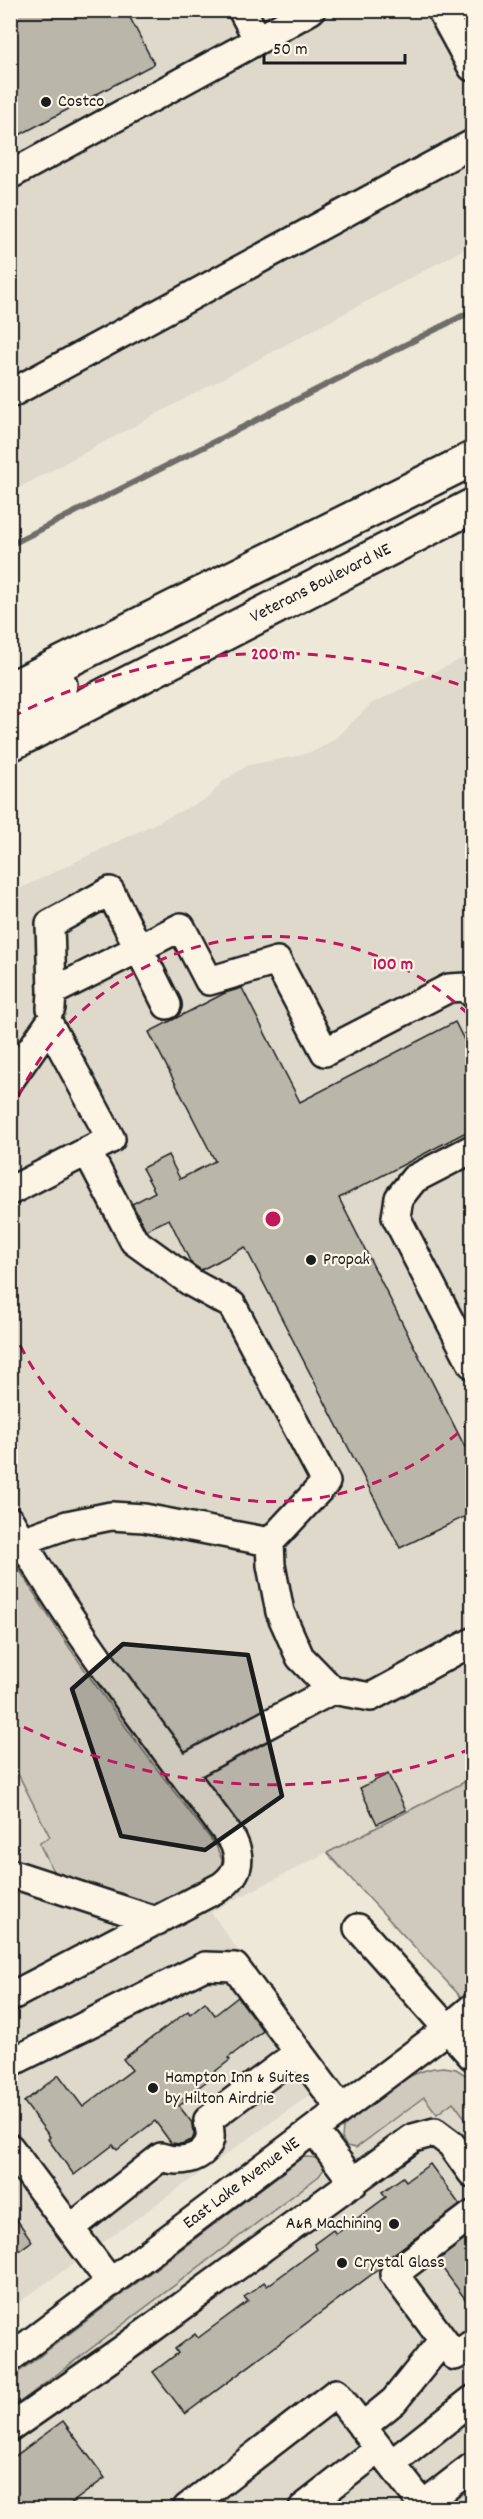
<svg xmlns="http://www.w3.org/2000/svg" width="483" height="2519" font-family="Dekko,sans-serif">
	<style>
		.built { fill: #ded9cb }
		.green { fill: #cfcabd; stroke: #76736c; stroke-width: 1.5 }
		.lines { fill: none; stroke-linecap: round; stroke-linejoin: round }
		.stream { stroke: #6f6c67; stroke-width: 6 }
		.building { fill: #bab6aa; stroke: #1c1c1c; stroke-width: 1.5 }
		.minor-casing { stroke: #1c1c1c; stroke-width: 32 }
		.major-casing { stroke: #1c1c1c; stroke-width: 38 }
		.minor { stroke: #fcf5e5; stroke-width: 27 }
		.major { stroke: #fcf5e5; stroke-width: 33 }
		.marked { fill: #1c1c1c; fill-opacity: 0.2; stroke: #1c1c1c; stroke-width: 4.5; stroke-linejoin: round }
		.ring { fill: none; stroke: #c2185b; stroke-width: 3; stroke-dasharray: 10 8 }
		.poi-dot { fill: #1c1c1c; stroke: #fcf5e5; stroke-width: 2 }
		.labels { text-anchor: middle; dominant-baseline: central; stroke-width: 4.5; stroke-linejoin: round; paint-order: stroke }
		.poi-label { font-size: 18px; fill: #1c1c1c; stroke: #fcf5e5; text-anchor: start }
		.street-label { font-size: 18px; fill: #1c1c1c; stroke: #fcf5e5 }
		.centre { fill: #c2185b; stroke: #fcf5e5; stroke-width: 3 }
		.ring-label { font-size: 18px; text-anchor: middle; font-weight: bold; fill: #c2185b; stroke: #fcf5e5; stroke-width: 4.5; stroke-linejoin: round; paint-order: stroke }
	</style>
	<rect width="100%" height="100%" fill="#eee8d9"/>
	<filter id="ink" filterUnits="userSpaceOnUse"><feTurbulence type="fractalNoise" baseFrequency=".0167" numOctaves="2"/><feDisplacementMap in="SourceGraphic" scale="12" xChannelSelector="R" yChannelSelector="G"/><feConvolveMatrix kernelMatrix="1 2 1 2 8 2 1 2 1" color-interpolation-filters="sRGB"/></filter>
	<g filter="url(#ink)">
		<path class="built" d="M11,11H472V245L11,492Z
			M472,633V1778L211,1912L280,2011L332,2079L11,2308V893L208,798L222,782L248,765L297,756L317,750L336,738L371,704L469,655L462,639Z
			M442,2084L472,2127V2508H11V2409Z"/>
		<path class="green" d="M10,1554C71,1657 143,1752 216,1846L222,1860L220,1870C198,1889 171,1905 142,1903L56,1877L40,1845V1842L50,1837L11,1760Z
			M472,1778V1988L461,1997L327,1853Z
			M444,2067L456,2069L472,2079V2127L453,2102L437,2114L424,2097L356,2148L346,2146L342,2138L343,2126C373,2104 405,2068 444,2067Z
			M303,2157C314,2157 319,2157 325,2168L319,2176L11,2409V2378Z"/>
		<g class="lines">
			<path class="stream" d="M10,545L472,311"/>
		</g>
		<path class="building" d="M10,10H126L154,64L10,140Z
			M242,988L300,1102L455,1022L472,1056V1129L339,1198L472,1461V1513L400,1548L245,1247L201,1270L191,1263L169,1219L146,1230L132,1204L155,1192L142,1168L168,1155L180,1179L215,1161L149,1032L225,993Z
			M388,1774L406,1810L377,1824L360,1788Z
			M238,1997L263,2031L228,2058L230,2060L209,2076L211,2078L183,2099L185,2101L179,2106L193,2124L194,2135L192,2140L181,2144L171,2143L155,2121L117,2150L113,2145L74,2175L48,2139L50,2137L24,2102L59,2075L83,2107L132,2070L123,2059L188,2011L190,2014L205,2002L215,2015Z
			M430,2164L460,2205L384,2261L379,2269L185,2414L153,2372L178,2353L175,2349L195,2334L198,2338L248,2301L244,2297L254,2290L264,2282L267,2286L317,2249L314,2244L333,2230L336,2234L386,2197L382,2192L403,2177L406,2181Z
			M10,2210L32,2241L10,2257Z
			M472,2234V2308L437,2261Z
			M63,2421L105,2478L65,2508H10V2460Z"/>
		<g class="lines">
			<g class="minor-casing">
				<path id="minor" d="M441,10L472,67
					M258,40L311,10
					M10,175L258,40L242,10
					M10,394L472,144
					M52,992L181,927L209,981L277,961L325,1052L449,988L466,987L472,993
					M51,1008L52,992L50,924L110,891L167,1005
					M10,1080L49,1024L111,1139L10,1191
					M472,1149L414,1179L399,1198L396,1217L472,1364
					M10,1521C76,1636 155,1735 233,1841C242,1860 239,1873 222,1886L10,1997
					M22,1541L67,1525L111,1516L144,1518L270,1542L326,1482L232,1305L192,1283L134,1241L87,1151
					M270,1542L271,1565L280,1612L300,1657L332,1690L371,1697L472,1642
					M180,1771L332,1690
					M10,1873L157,1921
					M358,1928L472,2056
					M10,2063L205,1966L235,1967L341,2109
					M314,2130L354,2183
					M10,2148L111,2283
					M472,2215L394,2274L455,2356L472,2344
					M71,2228L161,2157C178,2163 204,2161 210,2139C211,2133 209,2126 208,2120L299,2052
					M10,2358L446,2030L472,2008
					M362,2427L394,2401L443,2340
					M10,2428L122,2350L413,2138L435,2132L451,2144L472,2173
					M391,2464L472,2400
					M187,2508L336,2393L423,2505
					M303,2508L379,2449
					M419,2508L472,2467"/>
			</g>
			<g class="major-casing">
				<path id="major" d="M10,689L472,459
					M10,717L60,685
					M10,744L472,506"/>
			</g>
			<use href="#minor" class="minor"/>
			<use href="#major" class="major"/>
		</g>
	</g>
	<path class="marked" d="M123,1644L248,1655L282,1796L205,1850L121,1836L72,1689Z"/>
	<g class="ring">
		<path d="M471 1421A283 283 0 0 1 11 1325M11 1113A283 283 0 0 1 471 1017"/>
		<path d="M471 1749A566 566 0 0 1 12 1721M12 717A566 566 0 0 1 471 689"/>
	</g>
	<g class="poi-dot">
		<circle cx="46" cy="102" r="6"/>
		<circle cx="311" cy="1260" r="6"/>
		<circle cx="153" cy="2088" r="6"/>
		<circle cx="394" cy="2224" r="6"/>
		<circle cx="342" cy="2263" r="6"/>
	</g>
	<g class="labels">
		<g class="poi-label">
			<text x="58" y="102">Costco</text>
			<text x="323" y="1260">Propak</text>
			<text x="165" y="2078">Hampton Inn &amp; Suites<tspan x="165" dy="21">by Hilton Airdrie</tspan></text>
			<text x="382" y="2224" text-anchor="end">A&amp;R Machining</text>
			<text x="354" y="2263">Crystal Glass</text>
		</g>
		<g class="street-label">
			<text transform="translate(321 584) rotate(-27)">Veterans Boulevard NE</text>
			<text transform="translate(242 2184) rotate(-37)">East Lake Avenue NE</text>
		</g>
	</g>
	<circle cx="273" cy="1219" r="9" class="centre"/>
	<g class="ring-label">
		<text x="273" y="659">200 m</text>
		<text x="393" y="969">100 m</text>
	</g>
	<rect width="483" height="2519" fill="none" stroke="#fcf5e5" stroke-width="36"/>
	<rect x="18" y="18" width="447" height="2483" fill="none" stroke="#1c1c1c" stroke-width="2" filter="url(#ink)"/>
	<path d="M264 54v9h141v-9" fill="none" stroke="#1c1c1c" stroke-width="3"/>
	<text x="273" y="54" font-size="18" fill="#1c1c1c" stroke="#fcf5e5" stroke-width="4.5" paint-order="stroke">50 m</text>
</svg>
